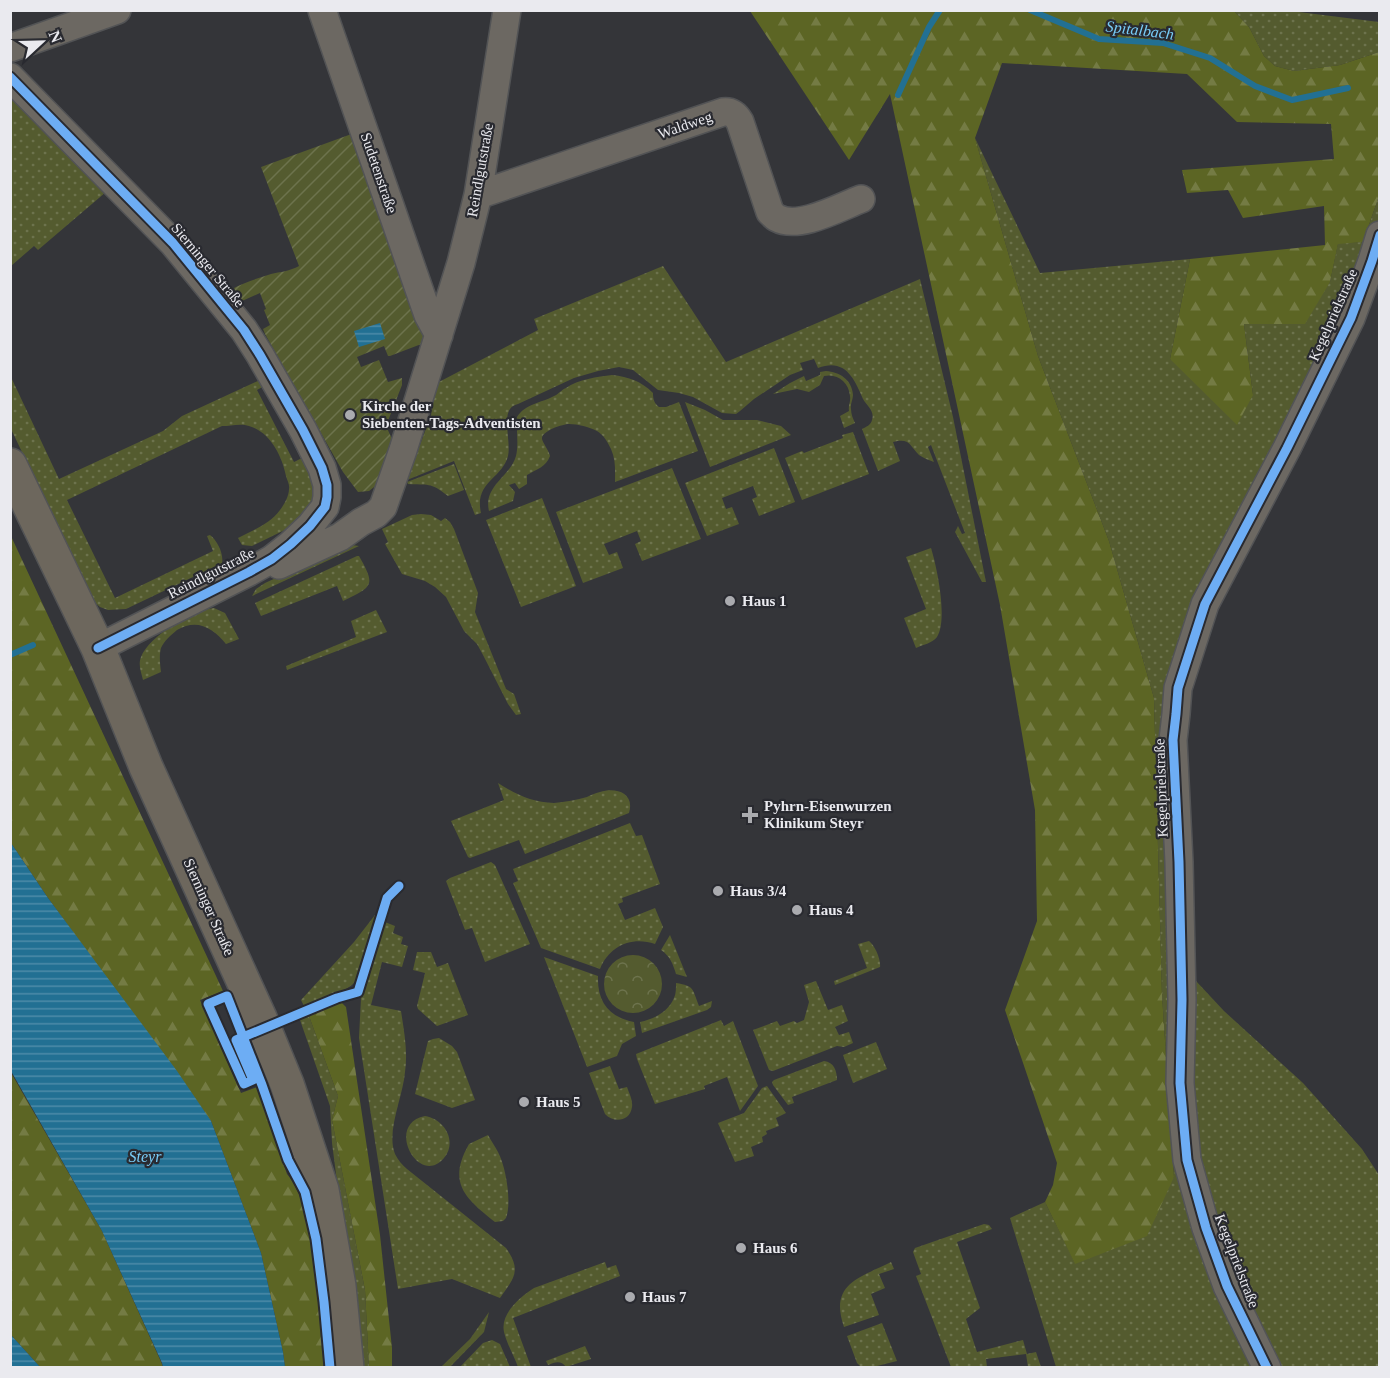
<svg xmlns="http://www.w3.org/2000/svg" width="1390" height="1378" font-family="'Times New Roman',serif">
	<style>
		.grass { fill: url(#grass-dots) }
		.forest { fill: url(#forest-firs) }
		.park { fill: url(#park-crowns) }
		.garden { fill: url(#garden-furrows) }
		.water { fill: url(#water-rules) }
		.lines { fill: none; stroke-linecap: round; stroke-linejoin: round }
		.stream { stroke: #227093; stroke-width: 6 }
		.minor-casing { stroke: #525355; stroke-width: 30 }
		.major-casing { stroke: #525355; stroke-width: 36 }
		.minor { stroke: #6c6862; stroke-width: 27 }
		.major { stroke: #6d675d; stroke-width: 33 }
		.cycleway-casing { stroke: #292a30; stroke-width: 13 }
		.cycleway { stroke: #6dadf4; stroke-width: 9 }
		.poi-dot { fill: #aaabaf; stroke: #292a30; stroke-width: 2 }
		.labels { text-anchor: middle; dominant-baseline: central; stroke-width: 4.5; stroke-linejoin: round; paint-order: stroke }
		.street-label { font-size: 15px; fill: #eaeaef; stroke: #292a30 }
		.poi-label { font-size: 15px; font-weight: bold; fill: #eaeaef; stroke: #292a30; text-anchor: start }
		.water-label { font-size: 16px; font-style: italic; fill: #78ccf7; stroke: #292a30 }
	</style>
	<defs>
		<pattern id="grass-dots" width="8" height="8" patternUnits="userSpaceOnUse" patternTransform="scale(1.5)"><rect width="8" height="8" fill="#545b2f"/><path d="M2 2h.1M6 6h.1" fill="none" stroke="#6d734d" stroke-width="1.8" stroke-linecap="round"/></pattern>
		<pattern id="forest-firs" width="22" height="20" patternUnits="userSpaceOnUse" patternTransform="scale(1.5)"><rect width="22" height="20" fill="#5c6524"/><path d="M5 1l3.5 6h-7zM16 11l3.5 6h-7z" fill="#747b44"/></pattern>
		<pattern id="park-crowns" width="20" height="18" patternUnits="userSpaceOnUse" patternTransform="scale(1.5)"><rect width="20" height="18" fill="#545b2f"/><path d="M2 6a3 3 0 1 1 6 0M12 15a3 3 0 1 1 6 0" fill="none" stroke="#6d734d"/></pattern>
		<pattern id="garden-furrows" width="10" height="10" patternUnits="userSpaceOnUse" patternTransform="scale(1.5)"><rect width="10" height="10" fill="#545b2f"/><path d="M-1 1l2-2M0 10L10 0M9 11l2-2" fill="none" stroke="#6d734d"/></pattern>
		<pattern id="water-rules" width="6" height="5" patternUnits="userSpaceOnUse" patternTransform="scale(1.5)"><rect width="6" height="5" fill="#227093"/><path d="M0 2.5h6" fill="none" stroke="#4d8ba8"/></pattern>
	</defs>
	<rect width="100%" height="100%" fill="#343539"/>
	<path class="grass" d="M1234,11H1291L1379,22V52L1340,65L1294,71L1275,66L1264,56L1249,27Z
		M10,88L106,192L38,250L34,246L11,266Z
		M975,138L1040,273L1190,259L1170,359L1253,395L1244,324L1330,282L1338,243L1363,242L1379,196L1380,262L1217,605L1187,688L1179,733L1189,957L1196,981L1224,1011L1303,1083L1362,1149L1379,1175V1367H1056L1010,1218L1045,1202L1075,1263L1174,1177L1162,995L1154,698L1109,541L1038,356Z
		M663,266L726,362L920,279L953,417L986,582H982L955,532L958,526L962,534L965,533L931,445L928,447L934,462C929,460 923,458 919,455C909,445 910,438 893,442L900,461L878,471L862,429C866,427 871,425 872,420C875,411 867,406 863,399C854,378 845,358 818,368L814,359L800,363L803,370L790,375L754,399L740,411L736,414L722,413L693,397L679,393L658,390L633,370L619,367L598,371L574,378L518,404C515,405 512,406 510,409C503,419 511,443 508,456C502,479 474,482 481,513L475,515L454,461L407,480L431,415L437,383L538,330L534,319Z
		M826,371C839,372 852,379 853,395C853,400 850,404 851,409C851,414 853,419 855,423L844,428L840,416L849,411C848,405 851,402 850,396C849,382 837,373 824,376L820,385L809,392L797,389L773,394L790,383L804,376L806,381L820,375V372Z
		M10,375L59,479L163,431L182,416L260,380L264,386L257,390L294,462L304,457L316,481L314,502L293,526L252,546L242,545L238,538C253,530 270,524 280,510C284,505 289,496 289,489C290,485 287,480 286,476C282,456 270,432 249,426C241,423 230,426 222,426L67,500L115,598L213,551L207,536L210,535C217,540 224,554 222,563L216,566L126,609L108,610L100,607L93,601L11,429Z
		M612,375C629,377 641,381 653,393C653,399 654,403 659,407H666L679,402L698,451L615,482C615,471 616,460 611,449C608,443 604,435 597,431C589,427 578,424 569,424C563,424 541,431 542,439C543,443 549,451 550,456C546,467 537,469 527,475V484L519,489L515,483L509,485L515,492L513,501L489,511C483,486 510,477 516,456C519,444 516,429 517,417C525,404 541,403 554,396C559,394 561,390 566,388C578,379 598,377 612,375Z
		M685,402L705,410L723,420H757L781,426L791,435L710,467Z
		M853,432L869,474L802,500L785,458L802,451L804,453L843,438L842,435Z
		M774,448L795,502L759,516L752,499L757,497L753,486L722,498L726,509L732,507L739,524L707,536L685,483Z
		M454,464L464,490L448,496C429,481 429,486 408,484L407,482Z
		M672,468L701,539L642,561L635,544L641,541L637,531L604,544L609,555L617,552L623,568L583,583L556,512Z
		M542,498L576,586L521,607L486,520Z
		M421,514L431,515L441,521L445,518L450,522L454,529L478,593L475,612L506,689L514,694L521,714L516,715L508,704L483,655L477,644L464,631L446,597L435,587L425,581L402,574L385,544L388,542L382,529L412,515Z
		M352,545L359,546L252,596L256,589L265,583L334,551Z
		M931,548C937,567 948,620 937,637C933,643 922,645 916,648L904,618L926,609L906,557Z
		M357,556H359C376,586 373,586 343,601L337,586L261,616L255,603Z
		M214,608L225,613L239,639L226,644C213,628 197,618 177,630C171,635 164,641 161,648C159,655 160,664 161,672L143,680C141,672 138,665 141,657C149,636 193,610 214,608Z
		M376,610L387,632L287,670L286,666L356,637L351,621Z
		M498,783C515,794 533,803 554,803C565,802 577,800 587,797C591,795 595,793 600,792C616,787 635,793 629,813L525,854L519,840L470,858L468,857L451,821L504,800Z
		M630,823L636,836L642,835L660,884L622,898L623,902L618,904L625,920L655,908L663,927L655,944C632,936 609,946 600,969L541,948L513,883L518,881L513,869Z
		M491,862L495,865L530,944L485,962L472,928L465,930L446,881L450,878Z
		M375,915L377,917C374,931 363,977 352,985C340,994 318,1000 304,1006L301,1000L354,942Z
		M385,922L395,926L393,933L403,937L401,944L408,946L402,967L382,962L371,1005L401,1011C404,1031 408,1051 405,1072C403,1097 386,1131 395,1154C398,1160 402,1165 407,1169L506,1248C522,1271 514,1278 500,1298L452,1279L398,1289L359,1038L361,998Z
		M670,935L687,977L676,974C673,964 670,956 661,950Z
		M869,941C875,946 881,959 880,967L835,985L834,981L867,968L858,944Z
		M417,952H431L437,967L448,963L468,1015L437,1026L418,1009L417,1006L425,973L413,970Z
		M544,957L598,976C597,1002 609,1017 634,1022L636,1036L622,1044L617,1056L587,1067Z
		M816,981L828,1010L842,1005L848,1021L835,1027L839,1035L849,1032L853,1043L844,1047L837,1046L773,1071L769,1070L753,1030L777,1021L780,1026L794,1021L797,1023L804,1020L809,1002L804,985Z
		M676,983C695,986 692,989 699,1006L712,1001L711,1007L707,1010L642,1033L640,1022C654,1019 668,1012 674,998C676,994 676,988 676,983Z
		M309,1016L338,1096L332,1120L365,1290L369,1367H361L332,1143L330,1106L300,1020Z
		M721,1020L724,1026L733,1021L758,1086L740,1111L727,1077L704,1086L705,1089L655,1104L637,1059L636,1054Z
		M439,1038L452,1046L457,1052L475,1100L452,1108L415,1094L428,1041L433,1039Z
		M876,1042L887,1069L853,1083L843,1055Z
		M824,1061C834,1062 837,1071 837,1080L792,1097L794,1103L788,1105L773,1085L772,1082L774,1080Z
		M610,1066L619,1089L627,1087C629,1093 633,1100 632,1107C630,1122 613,1123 605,1114L589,1073Z
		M767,1086L786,1113L776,1118L779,1126L766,1131L767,1134L762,1137L763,1142L751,1147L754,1156L735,1162L718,1123L744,1113L762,1088Z
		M425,1116C444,1119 458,1141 444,1158C419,1188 384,1124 425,1116Z
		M488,1135C491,1141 495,1146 498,1152C506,1167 512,1203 506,1218L503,1221L495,1222C465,1198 447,1183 469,1144Z
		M984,1224L989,1225L992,1229L957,1242L980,1308L966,1319L977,1352L1023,1340L1027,1354L1036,1352L1041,1367H1028L1026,1354L986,1359L987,1367H951L916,1276L921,1274L913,1252L915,1248Z
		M605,1262L607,1268L616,1265L620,1276L513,1318L531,1367H518C514,1356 507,1344 504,1332C500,1314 520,1297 534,1288Z
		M891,1262L894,1269L879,1274L885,1288L871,1294L879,1315L844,1327C829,1284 859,1278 891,1262Z
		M489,1312L484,1332L450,1367H441L470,1339Z
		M882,1323L897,1361L873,1367H861L857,1363L847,1336Z
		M492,1340L500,1344L510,1367H460L483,1343Z
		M585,1346L591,1359L566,1367C561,1360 555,1362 548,1365L546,1361Z"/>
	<path class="forest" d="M750,11H1234L1249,27L1264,56L1275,66L1294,71L1340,65L1379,52V196L1363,242L1338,244L1330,282L1305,324H1244L1253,395L1237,425L1170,359L1190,259L1325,245L1324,206L1243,218L1228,190L1187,193L1182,170L1334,159L1331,124L1237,122L1187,74L1002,63L975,138L1038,356L1109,541L1154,698L1162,995L1174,1177L1147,1236L1075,1264L1045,1202L1053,1185L1057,1163L1005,1010L1037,921L1035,810L1000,605L890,94L849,160Z
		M10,534L223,991L200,1000L241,1093L257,1087L287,1174C317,1209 322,1320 324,1367H285L283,1352L261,1253L211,1121L48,898L11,843Z
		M341,1002L346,1007L380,1235L392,1348V1367H369L365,1290L332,1120L338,1096L309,1016Z
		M10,1071L102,1231L162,1364L163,1367H40L11,1335Z"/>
	<path class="park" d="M604 984a29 29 0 1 1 58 0a29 29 0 1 1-58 0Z"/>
	<path class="garden" d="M357,132L426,331L424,343L390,356H388L384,346L357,357L361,367L379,360L388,382L402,378V385L386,426L393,441L378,484L369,491L358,492L343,472L265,334L263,329L270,325L264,310L266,309L260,293L242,301L239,298L234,288C245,282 259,278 271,274C280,272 290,271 299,266L261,167Z"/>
	<path class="water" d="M380,323L385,339L359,347L354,331Z
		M11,843L48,898L177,1071L211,1121L261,1253L283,1352L285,1367H163L162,1363L102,1231L11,1071Z
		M11,1335L40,1367H11Z"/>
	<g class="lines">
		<path class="stream" d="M1030,10L1099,39L1163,43L1210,58L1255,86L1292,100L1348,88
			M898,95L929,27L940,10
			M10,655L33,645"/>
		<g class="minor-casing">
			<path id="minor" d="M322,10L428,315L439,335
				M10,48L117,10
				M10,77L173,243L244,330L260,355L303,430L322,468L327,485V497L325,507L310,526L291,544L272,559L249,572L98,648
				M478,195L723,112C732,111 736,115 740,122L770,212C772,214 775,217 777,218C799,230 840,207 861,199
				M279,565L340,537L361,522L376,514L383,507L403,450L461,263L478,195L507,10
				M1267,1368L1227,1286L1206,1228L1187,1160L1180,1083L1182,1000L1179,862L1173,740L1176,714L1178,688L1205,604L1287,448L1351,318L1372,261L1380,235"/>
		</g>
		<g class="major-casing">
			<path id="major" d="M10,465L98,648L146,767L260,1018L287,1084L322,1190L339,1286L347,1368"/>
		</g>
		<use href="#minor" class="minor"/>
		<use href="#major" class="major"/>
		<g class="cycleway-casing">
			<path id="cycleway" d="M10,77L173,243L244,330L260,355L303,430L322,468L327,485V497L325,507L310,526L291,544L272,559L249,572L98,648
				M330,1368L324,1302L316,1239L305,1192L288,1160L262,1085L227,996L208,1004L244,1084L253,1080L236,1040L337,998L358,992L387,898L399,886
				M1267,1368L1227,1286L1206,1228L1187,1160L1180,1083L1182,1000L1179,862L1173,740L1176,714L1178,688L1205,604L1287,448L1351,318L1372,261L1380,235"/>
		</g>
		<use href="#cycleway" class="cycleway"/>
	</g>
	<g class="poi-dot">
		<circle cx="350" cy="415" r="6"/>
		<circle cx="730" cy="601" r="6"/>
		<path d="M747 806h6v6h6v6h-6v6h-6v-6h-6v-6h6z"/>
		<circle cx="718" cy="891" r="6"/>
		<circle cx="797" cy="910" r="6"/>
		<circle cx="524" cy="1102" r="6"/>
		<circle cx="741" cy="1248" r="6"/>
		<circle cx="630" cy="1297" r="6"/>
	</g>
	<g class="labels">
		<g class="street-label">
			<text transform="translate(685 125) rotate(-19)">Waldweg</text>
			<text transform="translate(480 170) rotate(-80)">Reindlgutstraße</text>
			<text transform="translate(379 173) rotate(71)">Sudetenstraße</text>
			<text transform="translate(208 265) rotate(50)">Sierninger Straße</text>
			<text transform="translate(1333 315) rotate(-66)">Kegelprielstraße</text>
			<text transform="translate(211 573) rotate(-27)">Reindlgutstraße</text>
			<text transform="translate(1161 788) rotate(-92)">Kegelprielstraße</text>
			<text transform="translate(209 907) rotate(66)">Sierninger Straße</text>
			<text transform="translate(1237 1261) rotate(69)">Kegelprielstraße</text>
		</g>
		<g class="poi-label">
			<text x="362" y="406">Kirche der<tspan x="362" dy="17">Siebenten-Tags-Adventisten</tspan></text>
			<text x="742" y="601">Haus 1</text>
			<text x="764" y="806">Pyhrn-Eisenwurzen<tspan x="764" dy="17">Klinikum Steyr</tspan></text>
			<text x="730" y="891">Haus 3/4</text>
			<text x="809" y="910">Haus 4</text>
			<text x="536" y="1102">Haus 5</text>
			<text x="753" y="1248">Haus 6</text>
			<text x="642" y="1297">Haus 7</text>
		</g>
		<g class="water-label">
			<text transform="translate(1140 30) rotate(7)">Spitalbach</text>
			<text x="145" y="1156">Steyr</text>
		</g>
	</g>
	<rect width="1390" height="1378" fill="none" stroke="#eaeaef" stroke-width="24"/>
	<g transform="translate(42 42) rotate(68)" stroke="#292a30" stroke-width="4.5" paint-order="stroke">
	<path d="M0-4.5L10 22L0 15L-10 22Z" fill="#eaeaef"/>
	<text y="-9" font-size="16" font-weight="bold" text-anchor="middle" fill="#eaeaef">N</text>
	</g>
</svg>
